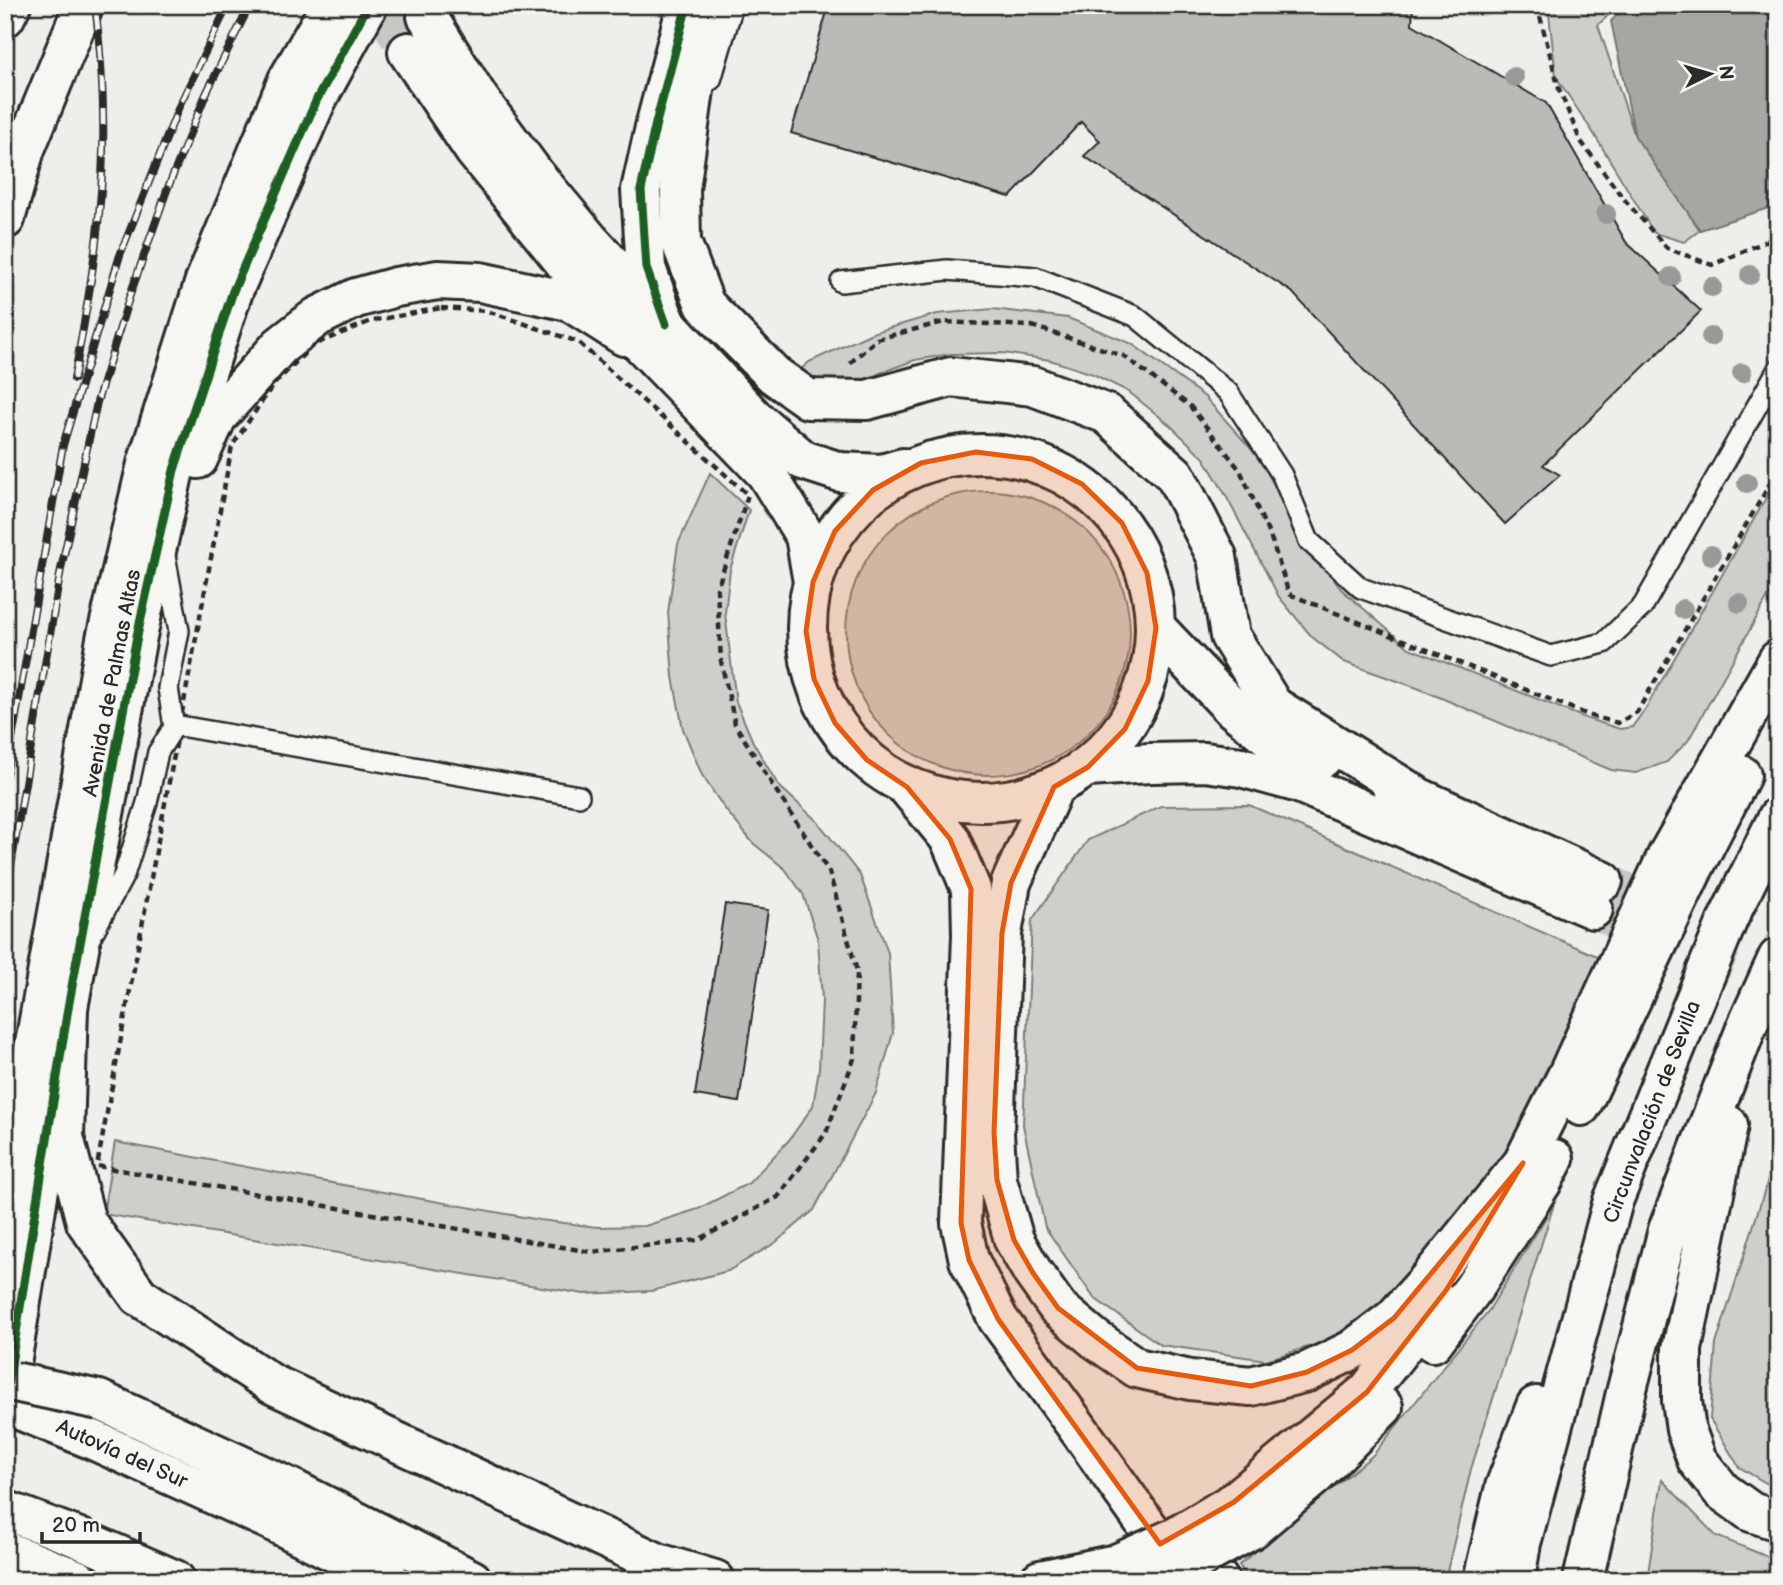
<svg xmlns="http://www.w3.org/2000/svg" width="1783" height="1585" font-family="'Balsamiq Sans',sans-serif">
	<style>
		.green { fill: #cececa; stroke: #7c7c7a; stroke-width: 2 }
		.water { fill: #a6a6a3; stroke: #757573; stroke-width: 2 }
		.building { fill: #babab7; stroke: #2b2b2b; stroke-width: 2 }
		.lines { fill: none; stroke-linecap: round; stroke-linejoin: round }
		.secondary-tunnel { stroke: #c7c7c4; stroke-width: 38; stroke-dasharray: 38 19; stroke-linecap: butt }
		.service-casing { stroke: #2b2b2b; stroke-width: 24 }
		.tertiary-casing { stroke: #2b2b2b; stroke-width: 44 }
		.secondary-casing { stroke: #2b2b2b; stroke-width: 44 }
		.motorway-casing { stroke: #2b2b2b; stroke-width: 44 }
		.path { stroke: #2b2b2b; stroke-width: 4.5; stroke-dasharray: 7 5; stroke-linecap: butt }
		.service { stroke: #f6f6f2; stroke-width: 19 }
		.tertiary { stroke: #f6f6f2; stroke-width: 38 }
		.secondary { stroke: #f6f6f2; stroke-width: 38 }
		.motorway { stroke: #f6f6f2; stroke-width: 38 }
		.rail-casing { stroke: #2b2b2b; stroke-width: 8 }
		.rail { stroke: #f6f6f2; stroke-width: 5; stroke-dasharray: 16; stroke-linecap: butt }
		.motorway-bridge-casing { stroke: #2b2b2b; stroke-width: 44; stroke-linecap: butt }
		.motorway-bridge { stroke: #f6f6f2; stroke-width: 38 }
		.cycleway-casing { stroke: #f6f6f2; stroke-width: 13 }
		.cycleway { stroke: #1b5e20; stroke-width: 9 }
		.tree { fill: #999997 }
		.marked { fill: #e8590c; fill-opacity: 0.2; stroke: #e8590c; stroke-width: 5; stroke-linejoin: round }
		.labels { text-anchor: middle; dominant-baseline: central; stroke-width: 5; stroke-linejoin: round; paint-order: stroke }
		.street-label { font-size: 21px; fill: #2b2b2b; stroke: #f6f6f2 }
	</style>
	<rect width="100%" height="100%" fill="#eeeeea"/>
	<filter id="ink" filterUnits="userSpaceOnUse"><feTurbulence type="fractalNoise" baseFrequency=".0143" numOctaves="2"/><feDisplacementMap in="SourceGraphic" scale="14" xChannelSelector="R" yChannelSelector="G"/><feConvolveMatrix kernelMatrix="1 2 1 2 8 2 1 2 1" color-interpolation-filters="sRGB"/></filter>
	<g filter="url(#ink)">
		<path class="green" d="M1548,5H1619L1598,25L1635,136L1700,230L1684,242L1654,233L1594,134L1556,77Z
			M993,309L1068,318L1132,344L1205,397L1261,460L1300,535L1341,589L1409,648L1588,719L1620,729L1632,727L1646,708L1778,477V579L1688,741L1667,762L1636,773L1611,770L1420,689L1344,662L1312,637L1279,597L1224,492L1204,458L1171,426L1129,392L1093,374L1050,360L1003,353L951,354L915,360L880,373L839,394L778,390L809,362L872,333L937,314Z
			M710,473L749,510L730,570L725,613L736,702L753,742L778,785L817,821L860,875L888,953L893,1033L876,1093L814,1210L775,1243L728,1271L651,1291L584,1294L103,1214L115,1142L321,1181L540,1220L597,1227L645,1226L698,1209L749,1183L789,1140L813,1106L819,1069L822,1000L818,940L803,894L785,869L753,843L724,808L702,775L683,729L673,677L668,612L678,544Z
			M846 633a142 142 0 1 1 284 0a142 142 0 1 1-284 0Z
			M1249,805L1613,963L1519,1133L1429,1261L1350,1334L1266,1360L1161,1345L1094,1298L1045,1227L1023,1125L1032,920L1088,840L1161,806Z
			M1778,1148V1490L1739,1467L1710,1419L1716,1344Z
			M1554,1204L1471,1469L1445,1580H1249L1239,1565L1373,1455L1489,1310Z
			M1662,1480L1716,1536L1778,1561V1580H1647Z"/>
		<path class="water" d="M1627,5H1778V205L1700,230L1635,136L1611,21Z"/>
		<path class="building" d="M829,5H1413L1412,24L1546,103L1626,242L1701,311L1543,465L1560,475L1505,524L1292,292L1084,156L1100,141L1081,122L1010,197L791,133Z
			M725,904L768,910L739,1102L695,1095Z"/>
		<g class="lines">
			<path class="secondary-tunnel" d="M380,5L408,52
				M1603,881L1778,961
				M1593,909L1778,994"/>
			<g class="service-casing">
				<path id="service" d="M711,80L733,5
					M841,282L947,270L1035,277L1135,316L1228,392L1282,475L1309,541L1361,588L1551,656L1604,643L1643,606L1778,369
					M174,727L180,726L579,796
					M95,929L124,875L147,803L158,752L174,727L168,688L179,631L165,556"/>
			</g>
			<g class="tertiary-casing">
				<path id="tertiary" d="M666,324L646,268L641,190L656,123L687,5
					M198,459L217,417L280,346L317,317L356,298L396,287L438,280L480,282L569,301L624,336
					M5,1214L106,639L147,464L205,281L288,80L331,5
					M5,1401L68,1008L137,636L174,470L233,291L317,99L368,5"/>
			</g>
			<g class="secondary-casing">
				<path id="secondary" d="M706,5L680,189L681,242L705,305L774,375L808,399L867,400L951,377L1033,386L1107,414L1175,475L1217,557L1230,636L1273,706L1415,795
					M427,16L479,99L535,175L590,241L755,419L803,460L840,472L882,474L903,468
					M5,17L11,5
					M408,52L474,150L574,274L766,473L805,536L813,582
					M5,219L25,149L84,5
					M807 628a174 174 0 1 1 348 0a174 174 0 1 1-348 0Z
					M1156,628L1231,707L1266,735L1322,758
					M1088,767L1150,763L1205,762L1241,767L1299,783L1593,909
					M1391,785L1603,881"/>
			</g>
			<g class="motorway-casing">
				<path id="motorway" d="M907,787L950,839L971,889L972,935L961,1223L969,1260L998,1319L1077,1427L1180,1572
					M1054,787L1011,883L1002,933L994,1133L997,1180L1014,1240L1033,1273L1058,1308L1095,1339L1137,1368L1190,1380L1251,1386L1307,1372L1352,1350L1394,1318L1430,1278L1523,1163
					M68,1008L64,1137L86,1222L139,1296L272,1384L658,1563L715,1580
					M1581,1106L1694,867L1741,775
					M1728,1125L1682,1349V1401L1686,1430L1697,1460L1722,1491L1751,1512L1778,1521
					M1510,1184L1523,1163L1569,1072L1667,856L1778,660
					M1433,1342L1473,1289L1542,1182L1554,1159
					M99,1400L290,1488L472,1580
					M5,1404L91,1439L272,1521L390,1580
					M1234,1502L1367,1392L1438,1301
					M5,1510L74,1536L175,1580
					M1252,1529L1317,1474L1383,1407
					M1182,1532L1219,1580
					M5,1551L78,1580
					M1040,1580L1116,1564
					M1483,1580L1505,1487L1536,1406
					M1515,1580L1521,1543L1613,1201L1728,919L1778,817
					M1583,1580L1626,1393L1668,1230L1747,1026L1778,958"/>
			</g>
			<path class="path" d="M1537,5L1559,89L1580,140L1623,198L1667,248L1712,265L1778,236
				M441,308L487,311L578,342L748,495L717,589L721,661L735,724L775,789L829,872L857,971L854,1059L826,1133L778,1197L698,1240L591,1252L97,1166L232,446L273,385L313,345L371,321Z
				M850,363L877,339L944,322L1032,326L1124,356L1190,406L1240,470L1272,541L1289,594L1591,716L1618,723L1637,712L1778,470"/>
			<use href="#service" class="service"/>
			<use href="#tertiary" class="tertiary"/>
			<use href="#secondary" class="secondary"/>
			<use href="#motorway" class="motorway"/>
			<g class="rail-casing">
				<path id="rail" d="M74,379C84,324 94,270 99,214C106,146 104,74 95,5
					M5,780L63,445L120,255L180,104L228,5
					M5,902L61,569L97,402L129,298L167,190L206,94L250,5"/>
			</g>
			<use href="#rail" class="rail"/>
			<g class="motorway-bridge-casing">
				<path id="motorway-bridge" d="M5,1380L99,1400
					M1116,1564L1176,1537L1234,1502
					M1161,1580L1252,1529"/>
			</g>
			<use href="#motorway-bridge" class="motorway-bridge"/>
			<g class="cycleway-casing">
				<path id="cycleway" d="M666,324L646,268L641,190L656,123L687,5
					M5,1401L68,1008L137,636L174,470L233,291L317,99L368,5"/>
			</g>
			<use href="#cycleway" class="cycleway"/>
		</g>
		<g class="tree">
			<circle cx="1514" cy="77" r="10"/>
			<circle cx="1606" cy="214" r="10"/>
			<circle cx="1750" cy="275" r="10"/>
			<circle cx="1671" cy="277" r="10"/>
			<circle cx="1712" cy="287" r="10"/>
			<circle cx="1711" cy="337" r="10"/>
			<circle cx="1742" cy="373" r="10"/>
			<circle cx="1747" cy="483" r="10"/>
			<circle cx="1711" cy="555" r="10"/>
			<circle cx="1739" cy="603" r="10"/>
			<circle cx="1683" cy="609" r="10"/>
		</g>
	</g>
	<path class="marked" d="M976,452L1032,459L1082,484L1122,523L1147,573L1156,628L1148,681L1125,729L1088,767L1054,787L1011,883L1002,933L994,1133L997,1180L1014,1240L1033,1273L1058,1308L1137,1368L1251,1386L1307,1372L1352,1350L1394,1318L1523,1163L1447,1289L1367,1392L1234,1502L1160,1544L998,1319L969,1260L961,1223L971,889L950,839L907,787L867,760L835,723L814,679L806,631L813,582L835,531L873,490L921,463Z"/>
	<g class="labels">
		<g class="street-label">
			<text transform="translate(112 683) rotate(-79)">Avenida de Palmas Altas</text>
			<text transform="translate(1652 1112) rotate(-69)">Circunvalación de Sevilla</text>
			<text transform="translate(122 1454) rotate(24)">Autovía del Sur</text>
		</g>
	</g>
	<rect width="1783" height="1585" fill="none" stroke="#f6f6f2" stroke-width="28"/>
	<rect x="14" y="14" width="1755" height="1557" fill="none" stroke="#2b2b2b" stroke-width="2.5" filter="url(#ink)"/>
	<g transform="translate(1710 74) rotate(85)" stroke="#f6f6f2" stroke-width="5" paint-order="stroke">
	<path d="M0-5L12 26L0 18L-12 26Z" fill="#2b2b2b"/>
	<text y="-10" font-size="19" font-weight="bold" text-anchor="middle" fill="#2b2b2b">N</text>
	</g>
	<path d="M42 1532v10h98v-10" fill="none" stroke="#2b2b2b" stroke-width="3.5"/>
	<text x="52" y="1532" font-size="21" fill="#2b2b2b" stroke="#f6f6f2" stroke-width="5" paint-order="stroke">20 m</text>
</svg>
